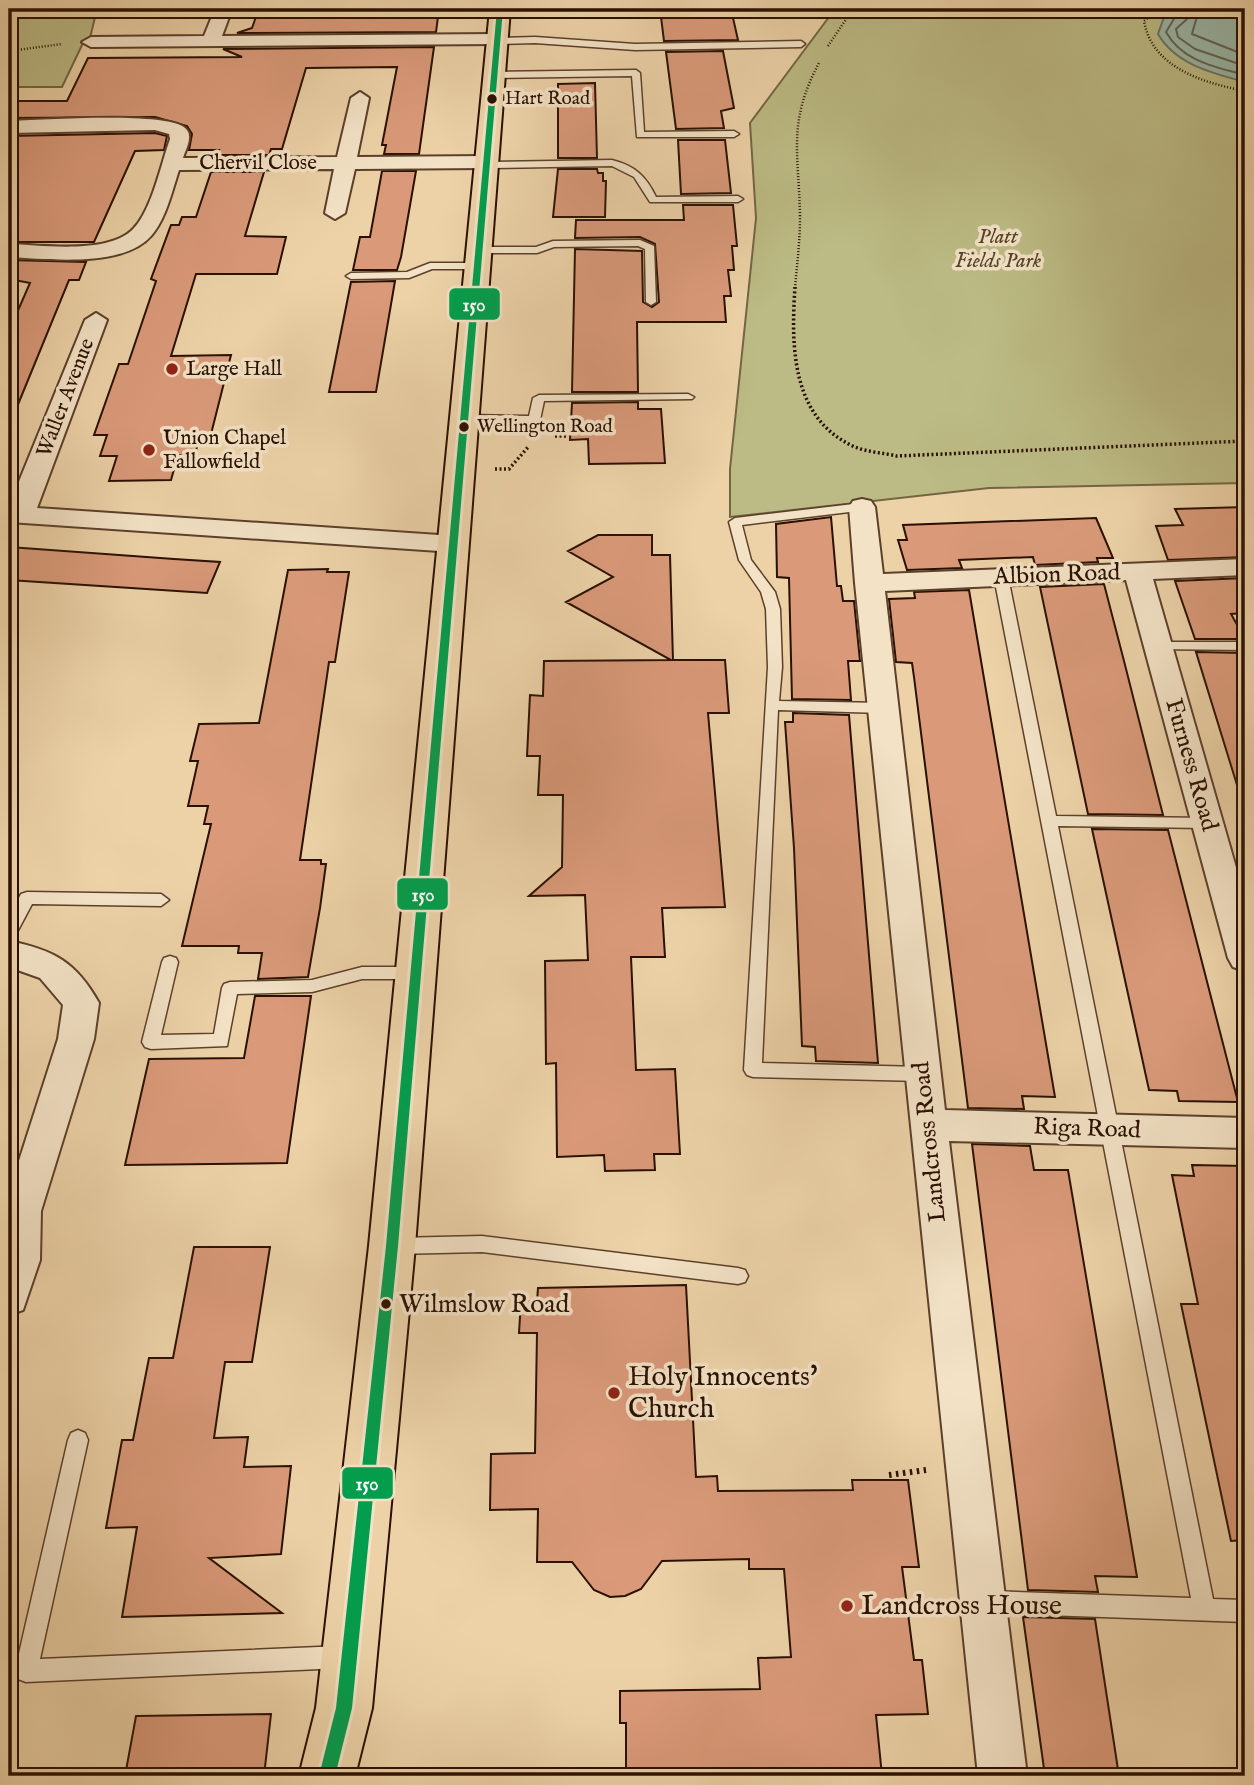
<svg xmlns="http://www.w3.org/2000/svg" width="1254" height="1785" font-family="'IM FELL English',serif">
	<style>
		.green { fill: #bcbb85; stroke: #736642; stroke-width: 2 }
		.water { fill: #99b8a7; stroke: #6d7564; stroke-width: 2 }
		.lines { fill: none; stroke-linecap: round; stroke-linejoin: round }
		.shore { stroke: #626454; stroke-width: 2 }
		.building { fill: #da9a7a; stroke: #2a1000; stroke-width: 2 }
		.service-casing { stroke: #5b402a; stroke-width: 3 }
		.minor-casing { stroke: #5b402a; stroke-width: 4 }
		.trunk-casing { stroke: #2a1000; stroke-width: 4 }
		.path-far2 { stroke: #2a1000; stroke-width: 2.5; stroke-dasharray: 1 2; stroke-linecap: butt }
		.path-far1 { stroke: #2a1000; stroke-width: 3.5; stroke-dasharray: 2 2.5; stroke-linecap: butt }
		.path { stroke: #2a1000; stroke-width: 6; stroke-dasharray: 2.5 4.5; stroke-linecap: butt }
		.service { fill: #f3e2c6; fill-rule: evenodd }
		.minor { fill: #f3e2c6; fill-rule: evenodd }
		.trunk { fill: #edd2a8; fill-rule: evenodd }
		.bus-1-casing { stroke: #f3e2c6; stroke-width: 6 }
		.bus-1 { fill: #029e4d; fill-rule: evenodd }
		.bus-dot { fill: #2a1000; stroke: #f3e2c6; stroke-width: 2.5 }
		.poi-dot { fill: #8f2418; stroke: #f3e2c6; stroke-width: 2.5 }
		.labels { text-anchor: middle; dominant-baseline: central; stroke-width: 7; stroke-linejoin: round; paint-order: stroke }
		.far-bus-label { font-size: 19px; fill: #2a1000; stroke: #f3e2c6; text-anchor: start }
		.far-street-label { font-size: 21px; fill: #2a1000; stroke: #f3e2c6 }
		.far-park-label { font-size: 21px; font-style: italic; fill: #564328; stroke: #f3e2c6 }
		.far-poi-label { font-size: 21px; fill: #2a1000; stroke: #f3e2c6; text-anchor: start }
		.street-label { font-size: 24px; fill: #2a1000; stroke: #f3e2c6 }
		.near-bus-label { font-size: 26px; fill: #2a1000; stroke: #f3e2c6; text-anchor: start }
		.near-poi-label { font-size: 28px; fill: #2a1000; stroke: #f3e2c6; text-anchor: start }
		.line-badge { stroke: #f3e2c6; stroke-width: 2.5 }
		.badge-label { font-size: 19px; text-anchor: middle; font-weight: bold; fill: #fff }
	</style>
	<rect width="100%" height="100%" fill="#edd2a8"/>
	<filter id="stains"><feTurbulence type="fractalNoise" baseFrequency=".00286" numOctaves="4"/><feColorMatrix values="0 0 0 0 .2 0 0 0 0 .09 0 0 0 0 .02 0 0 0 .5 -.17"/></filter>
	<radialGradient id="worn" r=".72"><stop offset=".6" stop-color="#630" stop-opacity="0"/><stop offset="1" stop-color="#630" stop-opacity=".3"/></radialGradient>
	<path class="green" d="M9,9H97L90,38L83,43L62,87H9Z
		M835,9H1245V483L989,488L730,517V469L756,218L750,123Z"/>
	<path class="water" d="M1178,9H1245V82C1213,73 1176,65 1158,34L1164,17Z"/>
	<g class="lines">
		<path class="shore" d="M1180,9L1166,32C1182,61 1215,67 1245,75
			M1189,9L1187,19L1176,29L1178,37L1195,49L1245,66
			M1199,9L1192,34L1245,55"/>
	</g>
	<path class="building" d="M393,9H439L436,32L237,33L252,28L258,11H274L289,18H392Z
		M660,9H731L738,40L664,41Z
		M434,47L419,154H384L386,145H382L397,67L306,68L282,149H271L269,155H217L219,150H189L192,134L187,126L155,117L9,118V101H67L88,58L242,57L223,49Z
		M723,51L734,108L721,111L724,128L676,129L666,52Z
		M595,83L597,158H558V84Z
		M155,133L167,136L164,150L135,151L94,242H9V136Z
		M678,140H725L731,193L681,194Z
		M558,169H597L598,173H603V181H606L605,217H553Z
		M382,171H416L401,257L397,270H353L360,237H370Z
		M211,172H264L245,236L286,237L277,274H196L171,356L231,355L209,442H198L195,455H178L171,480L109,481L117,456H100L107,435H94L119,364H128L156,281L151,279L171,225H179L182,217H196Z
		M683,205H733L737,246H732L734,270H728L731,296H724L726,322H637L638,392H572L575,249L642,251L643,302L652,307L659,302L655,244L640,237L575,238L576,220H684Z
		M9,260L86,262L79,280H69L10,424L9,331L30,283L9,279Z
		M395,281L376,392H329L351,282Z
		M638,402V409H661L665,463L589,464L588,439L570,440L572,403Z
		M1245,507V557L1168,560L1156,526L1183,525L1175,509Z
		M831,517L837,586H841L843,601H854L860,661H848L851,700L792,699L789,578L777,577L776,524Z
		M1096,518L1113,558H1097L1098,562L1035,565L1033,557L959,560L962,568L907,570L898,540H907L903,525Z
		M598,535H652V555H670L673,660H725L729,713H708L725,907L662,908L665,957H631L636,1070L675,1069L680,1154H654L655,1170L605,1171L604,1155L557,1157L556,1063L546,1064L545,961L588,960L585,895L529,896L562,867L563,795H538L540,756H527L530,695L543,696L544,661L671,660L566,602L613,577L568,551Z
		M9,547L174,559L220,562L207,593L9,580Z
		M328,569L327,572H349L335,662H329L300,860H321V864H326L320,908L308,977L258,979L262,953H238L239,946H182L211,824H204L208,806H188L198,761H190L199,724L259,723L288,570Z
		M1245,578V613L1231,614L1245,639H1195L1175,581Z
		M1104,584L1124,661L1163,815L1088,814L1040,587Z
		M969,590L1055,1097L1022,1096L1024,1109L968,1108L914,677L912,663L896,662L889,599L915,598L914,592Z
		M1196,652L1245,653V784L1237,785Z
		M793,713L849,715L878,1063L816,1061L815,1047L802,1046L794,848L785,722H793Z
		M1092,829L1168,830L1238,1102L1179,1101L1177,1091L1149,1090Z
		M255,996H311L287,1163L125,1165L149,1059L244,1058Z
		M972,1144L1030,1146L1034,1170H1068L1137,1577L1095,1576L1098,1592L1028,1590Z
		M1192,1165L1245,1166V1540L1231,1541L1181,1304H1198L1172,1175L1194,1176Z
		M194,1247H270L252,1362H225L214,1438L248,1437L244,1467L291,1466L281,1554L209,1558L282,1613L122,1617L137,1527L106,1528L122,1440H133L149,1358H173Z
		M686,1285L696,1477L717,1476L718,1491L853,1490L852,1480H908L919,1567H902L914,1660H922L928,1714L876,1715L882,1776H626V1723H620V1691L760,1689L758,1658L791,1657L784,1569H749V1559L662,1561L641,1589L625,1596L610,1597L594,1590L572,1562H537L538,1509L490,1510L491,1454L535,1453L537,1333H519L521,1301H537L538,1288Z
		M1023,1617L1095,1619L1119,1776H1045Z
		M271,1714L264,1776H125L136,1716Z"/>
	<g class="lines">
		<g class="service-casing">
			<path id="service" d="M535,37L635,44L801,41L805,44L801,47L635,50L535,43L497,44L493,41L497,38Z
				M636,70L640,73L644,132L734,131L739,134L734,137H637L632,76L495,78L491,75L495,72Z
				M612,160C635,166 646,176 656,197L738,196L743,199L738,202H650L634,177L612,166L487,168L482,165L487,162Z
				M553,241L640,240L654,246L656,302L651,305L646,302L645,249L638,246L554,247L537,253H479L474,250L479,247H536Z
				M430,263H478L483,266L478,269H432L409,278L351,279L346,276L351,273L407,272Z
				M688,394L694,397L692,399L544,401L540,420L534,424L465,423L459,419L465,415L529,416L533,398L539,395Z
				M862,503L868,507L866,510L742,525L751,560L775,592L780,609L782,667L779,701L883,703L890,708L883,713L778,710L762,1063L922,1067L928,1069L931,1074L928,1079L922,1081L753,1077L747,1075L744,1070L768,667L766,609L761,592L739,560L729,522L735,518Z
				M1001,573L1008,577L1056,816L1207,818L1215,823L1207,828L1058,826L1213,1599L1245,1600V1622L985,1613L977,1610L974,1602L977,1594L985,1591L1191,1598L994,577Z
				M1157,642H1245V650L1152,649L1150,646L1152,643Z
				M27,892L161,894L169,900L161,906L32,904L15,936L9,938V917L21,894Z
				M170,956L176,958L178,962L161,1035L214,1034L222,988L224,984L230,982L312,980L362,967H417L423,969L425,973L423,977L417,979H362L312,992L237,994L227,1046L151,1049L145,1047L142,1042L162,962L164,958Z
				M482,1236L738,1268L745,1270L748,1276L745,1282L738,1284L482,1252L395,1254L388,1252L386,1246L388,1240L395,1238Z
				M78,1430L85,1433L88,1440L40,1659L342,1646L350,1649L353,1657L350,1665L342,1668L26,1682L18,1679L15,1671L68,1440L71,1433Z"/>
		</g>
		<g class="minor-casing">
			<path id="minor" d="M215,9H232L222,36L497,34L506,39L497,44L91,47L82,42L91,37L204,36Z
				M360,92L369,98L357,157L487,156L497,162L487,168L355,169L345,213L335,219L325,213L334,169L179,170C172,191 166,219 151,236C123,268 48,259 9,257V244C42,245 110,255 134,228C152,209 161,164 170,139L169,134L155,130L9,133V121C39,120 167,111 185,128C194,135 186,149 183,158L337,157L351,98Z
				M96,313L107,320L37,508L454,536L464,538L467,544L464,550L454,552L9,522V506L85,320Z
				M862,499L871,501L875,507L883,574L1245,559V575L1153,579L1245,899V971L1233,967L1228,958L1126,580L885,591L945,1110L1245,1118V1148L949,1141L1027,1776H978L855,583L849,507L853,501Z
				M9,941C54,950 76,962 99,1003L94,1039L41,1211L40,1260L23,1310L9,1315V1192L58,1039L63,1005L40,978L9,967Z"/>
		</g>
		<g class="trunk-casing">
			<path id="trunk" d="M490,9H510L415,1246L372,1708L355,1776H299L316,1708L369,1246Z"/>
		</g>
		<path class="path-far2" d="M1159,9L1144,21C1152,68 1204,83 1245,91
			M828,46L853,9
			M9,51L62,44
			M1238,238H1245
			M795,288C797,265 800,241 800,217C799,153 787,123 819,63"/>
		<path class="path-far1" d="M795,287C791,346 791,419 855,447C867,452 884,453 897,456L1245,441
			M555,436H568
			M495,469H509L529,446"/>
		<path class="path" d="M889,1475L926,1470"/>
		<use href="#service" class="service"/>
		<use href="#minor" class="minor"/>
		<use href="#trunk" class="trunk"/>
		<g class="bus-1-casing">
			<path id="bus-1" d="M497,9H503L398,1246L352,1708L335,1776H319L336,1708L386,1246Z"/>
		</g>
		<use href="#bus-1" class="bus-1"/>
	</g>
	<g class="bus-dot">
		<circle cx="492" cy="99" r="6"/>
		<circle cx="464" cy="427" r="6"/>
		<circle cx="386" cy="1304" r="6"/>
	</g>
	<g class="poi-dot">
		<circle cx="172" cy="369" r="7"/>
		<circle cx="149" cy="450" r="7"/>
		<circle cx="614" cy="1393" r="7"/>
		<circle cx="847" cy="1606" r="7"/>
	</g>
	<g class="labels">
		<g class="far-bus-label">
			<text x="505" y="99">Hart Road</text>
			<text x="477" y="427">Wellington Road</text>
		</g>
		<g class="far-street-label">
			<text x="258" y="163">Chervil Close</text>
			<text transform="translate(66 398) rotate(-69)">Waller Avenue</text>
		</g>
		<g class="far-park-label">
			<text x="998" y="237">Platt<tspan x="998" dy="24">Fields Park</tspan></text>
		</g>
		<g class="far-poi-label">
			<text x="186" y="369">Large Hall</text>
			<text x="163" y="438">Union Chapel<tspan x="163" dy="24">Fallowfield</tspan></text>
		</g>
		<g class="street-label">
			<text transform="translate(1057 575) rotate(-2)">Albion Road</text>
			<text transform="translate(1191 765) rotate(74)">Furness Road</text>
			<text transform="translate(1087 1129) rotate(2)">Riga Road</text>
			<text transform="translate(930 1142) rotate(-96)">Landcross Road</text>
		</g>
		<g class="near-bus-label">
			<text x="399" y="1304">Wilmslow Road</text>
		</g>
		<g class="near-poi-label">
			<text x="628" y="1377">Holy Innocents'<tspan x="628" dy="32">Church</tspan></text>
			<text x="861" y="1606">Landcross House</text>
		</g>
	</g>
	<g class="line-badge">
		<rect x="448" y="287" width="53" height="34" rx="7" fill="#029e4d"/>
		<rect x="396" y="877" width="53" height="34" rx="7" fill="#029e4d"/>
		<rect x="341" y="1466" width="53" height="34" rx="7" fill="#029e4d"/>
	</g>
	<g class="badge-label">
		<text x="474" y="311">150</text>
		<text x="423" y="901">150</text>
		<text x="367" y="1490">150</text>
	</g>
	<rect width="1254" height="1785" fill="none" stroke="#edd2a8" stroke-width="35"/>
	<rect x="10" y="10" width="1233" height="1764" fill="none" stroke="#2a1000" stroke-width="3.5"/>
	<rect x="18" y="18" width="1219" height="1750" fill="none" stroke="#2a1000" stroke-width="2"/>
	<rect width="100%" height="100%" filter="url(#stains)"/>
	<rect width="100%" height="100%" fill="url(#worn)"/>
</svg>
